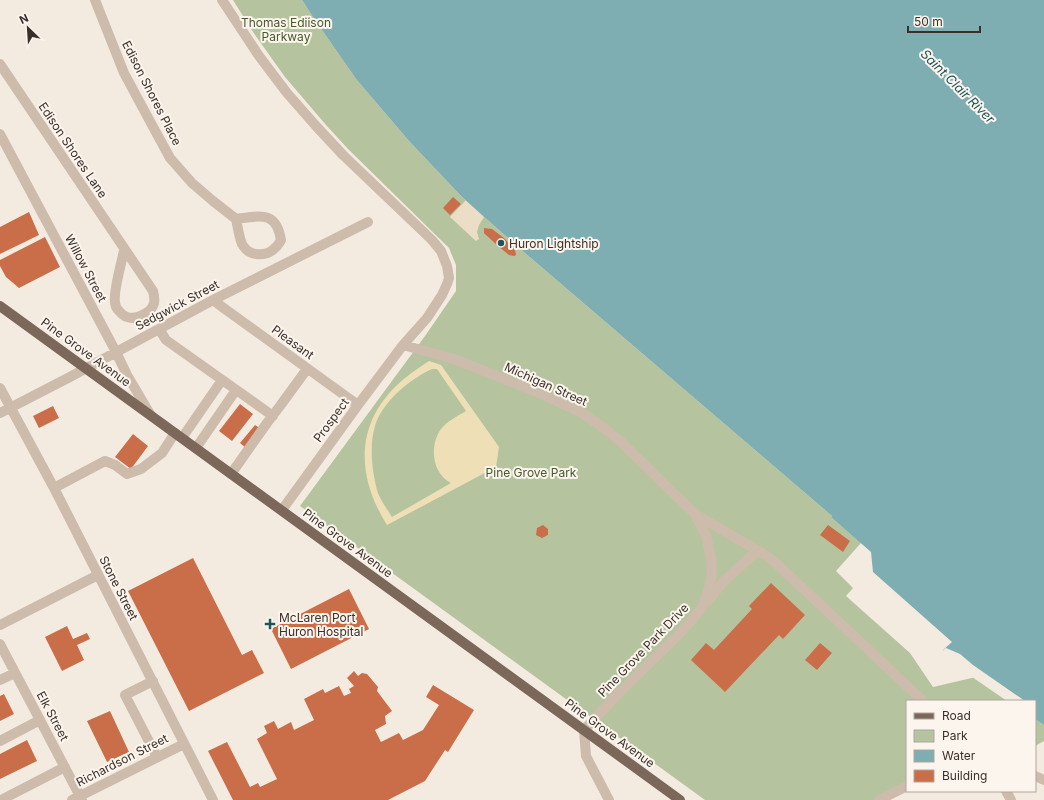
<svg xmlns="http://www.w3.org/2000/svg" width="1044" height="800" font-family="Inter,sans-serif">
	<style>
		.green { fill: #b5c49f }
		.sand { fill: #efdfb6; fill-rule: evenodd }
		.plaza { fill: #ecddc7 }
		.water { fill: #7eadb2 }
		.pier { fill: #f4ebe0 }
		.building { fill: #c96e49 }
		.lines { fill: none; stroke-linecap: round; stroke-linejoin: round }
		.minor { stroke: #cdbcab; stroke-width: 10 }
		.major { stroke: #7c685b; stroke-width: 10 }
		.poi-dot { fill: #1e565d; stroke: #fbf5ed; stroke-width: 1.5 }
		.labels { text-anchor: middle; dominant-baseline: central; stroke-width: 4; stroke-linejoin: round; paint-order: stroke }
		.park-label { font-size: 12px; fill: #47592d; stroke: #fbf5ed }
		.street-label { font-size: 12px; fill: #3a302a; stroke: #fbf5ed }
		.poi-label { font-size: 12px; fill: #3a302a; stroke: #fbf5ed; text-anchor: start }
		.water-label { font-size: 13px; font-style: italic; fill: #1e565d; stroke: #fbf5ed }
	</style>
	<rect width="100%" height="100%" fill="#f4ebe0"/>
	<path class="green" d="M233,0H302L313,17L356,79L409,141L461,196L482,215L525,253L832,516V518L861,543L836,571L853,588L846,596L910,653L933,687L976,677L1010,701H907V784L874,800H705L300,506L425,336L456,291V265L449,248L348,149L326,125L285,77L253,32Z
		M1035,719L1044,725V741L1035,746Z"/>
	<path class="sand" d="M429,361L441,365L499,447L496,467L387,525C358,479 354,428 395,387C405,377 417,369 429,361ZM432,369H437L466,411C458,416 447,421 441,429C429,446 432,473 451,483L392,517C387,509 381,501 378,493C372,474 369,445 375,426C382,402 410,379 432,369Z"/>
	<path class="plaza" d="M466,200L484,217L479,225L477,232L479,239L476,241L450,217Z"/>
	<path class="water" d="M302,0H1044V725L1035,719V701H1010L943,650L952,642L873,572L871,552L832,518V516L525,253L482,215L461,196L409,141L356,79L313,17Z"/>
	<path class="pier" d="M946,648L960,654L973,665L1025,701H1007L975,679L961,667L945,653L943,650Z"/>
	<path class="building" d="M453,197L461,204L450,215L443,208Z
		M29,212L39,235L0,254V227Z
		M484,228L492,229L504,238L515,250L516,255L514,256L509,255L498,246L486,235L484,233Z
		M45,237L60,267L19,288L6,277L0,266V260Z
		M240,404L253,414L232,441L219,431Z
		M53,406L59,418L39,428L33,416Z
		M255,425L261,429L246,448L240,443Z
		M133,434L148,446L131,469L115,457Z
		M543,525L548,529V535L542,538L536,535L537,528Z
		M828,525L850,541L843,552L820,535Z
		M193,558L242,655L252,650L264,673L189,711L128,591Z
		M771,583L805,615L783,639L779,635L725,692L691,660L706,643L714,650L752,609L749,606Z
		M349,589L369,629L291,669L271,629Z
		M67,626L73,639L87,633L90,639L77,645L84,660L62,671L45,637Z
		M820,643L832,653L817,670L805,660Z
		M354,671L358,676L362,673L367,674L378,687L377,691L392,711L385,716L386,724L375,730L381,742L399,733L403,740L423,730L439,705L426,697L433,685L474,710L448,752L445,750L425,781L388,800H233L208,751L227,742L250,787L258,783L260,787L277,779L257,739L267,733L264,726L274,721L278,729L291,722L294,730L314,720L304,699L323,689L325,693L339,686L344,696L351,693L349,689L354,686L347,678Z
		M4,694L14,714L0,721V696Z
		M110,711L129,752L107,762L87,721Z
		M27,740L37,761L0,779V754Z"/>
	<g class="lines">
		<path class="minor" d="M95,0L124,73L152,125L170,158L192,183L213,201L236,219C238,228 239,237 242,244C249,257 266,257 275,248C278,246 279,243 281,240C276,210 260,216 236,219
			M222,0L259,56L287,93L316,126L343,155L432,240L441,251L447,266L449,278L447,284L442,295L427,318L403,345L358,405L282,510
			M0,64L153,291C154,295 155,299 154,303C153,307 150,311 146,313C137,319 127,321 119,311C117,309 115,305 115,302C113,291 122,262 124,250
			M0,134L116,352L127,375L150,414
			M213,300L225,309L358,405
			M159,329L166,340L273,416
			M403,345L454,359L537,392L580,412L597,423L619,440L695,514L767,556L777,564L923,701
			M0,388L54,488L213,800
			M0,413L68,378L213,300L368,222
			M182,438L222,380
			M196,448L236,390
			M231,474L267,423L280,406L307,369
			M54,488L105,461L115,465L127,474L141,469L162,453L175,433
			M707,602L724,581L757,551
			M0,625L98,575
			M0,644L82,800
			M0,680L15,673
			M153,681L125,695L157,757
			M0,741L40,720
			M1035,776L1044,780
			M1006,791L1011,800
			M1,800L65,767
			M72,800L184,744
			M609,800L586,756L584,730L616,696L683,630L702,608L710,585L712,571L711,558L706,536L695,514
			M879,800L907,786"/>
		<path class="major" d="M0,306L680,800"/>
	</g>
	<g class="poi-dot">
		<circle cx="501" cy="243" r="4"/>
		<path d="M268 618h4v4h4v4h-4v4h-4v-4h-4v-4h4z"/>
	</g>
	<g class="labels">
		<g class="park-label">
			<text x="286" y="22">Thomas Ediison<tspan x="286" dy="14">Parkway</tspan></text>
			<text x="531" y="472">Pine Grove Park</text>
		</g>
		<g class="street-label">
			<text transform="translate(152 93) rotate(63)">Edison Shores Place</text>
			<text transform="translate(73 150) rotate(56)">Edison Shores Lane</text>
			<text transform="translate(86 268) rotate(62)">Willow Street</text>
			<text transform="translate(177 305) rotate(-28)">Sedgwick Street</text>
			<text transform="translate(293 342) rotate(36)">Pleasant</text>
			<text transform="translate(86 352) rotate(36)">Pine Grove Avenue</text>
			<text transform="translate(546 384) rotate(24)">Michigan Street</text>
			<text transform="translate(331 420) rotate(-54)">Prospect</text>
			<text transform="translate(348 543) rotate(36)">Pine Grove Avenue</text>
			<text transform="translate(119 588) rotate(63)">Stone Street</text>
			<text transform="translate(643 650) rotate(-46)">Pine Grove Park Drive</text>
			<text transform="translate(53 716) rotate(62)">Elk Street</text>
			<text transform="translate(610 733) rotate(36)">Pine Grove Avenue</text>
			<text transform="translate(122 760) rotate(-27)">Richardson Street</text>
		</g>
		<g class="poi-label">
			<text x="509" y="243">Huron Lightship</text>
			<text x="279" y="617">McLaren Port<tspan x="279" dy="14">Huron Hospital</tspan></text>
		</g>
		<g class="water-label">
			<text transform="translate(958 86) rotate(45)">Saint Clair River</text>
		</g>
	</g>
	<rect x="906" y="700" width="130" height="92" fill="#fbf5ed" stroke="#aea69f"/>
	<rect x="914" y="713" width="20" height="6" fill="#7c685b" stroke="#aea69f"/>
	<text x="942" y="720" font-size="12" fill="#3a302a">Road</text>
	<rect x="914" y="730" width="20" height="12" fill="#b5c49f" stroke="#aea69f"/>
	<text x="942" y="740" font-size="12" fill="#3a302a">Park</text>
	<rect x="914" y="750" width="20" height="12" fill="#7eadb2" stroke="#aea69f"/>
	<text x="942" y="760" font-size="12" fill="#3a302a">Water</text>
	<rect x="914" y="770" width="20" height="12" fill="#c96e49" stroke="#aea69f"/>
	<text x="942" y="780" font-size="12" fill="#3a302a">Building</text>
	<g transform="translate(28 28) rotate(335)" stroke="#fbf5ed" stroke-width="3" paint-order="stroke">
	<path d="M0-3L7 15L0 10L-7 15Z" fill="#3a302a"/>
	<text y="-6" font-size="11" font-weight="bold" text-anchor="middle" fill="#3a302a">N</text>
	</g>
	<path d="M908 26v6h72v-6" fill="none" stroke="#3a302a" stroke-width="2"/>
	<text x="914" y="26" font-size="12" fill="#3a302a" stroke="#fbf5ed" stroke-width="3" paint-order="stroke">50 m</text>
</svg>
